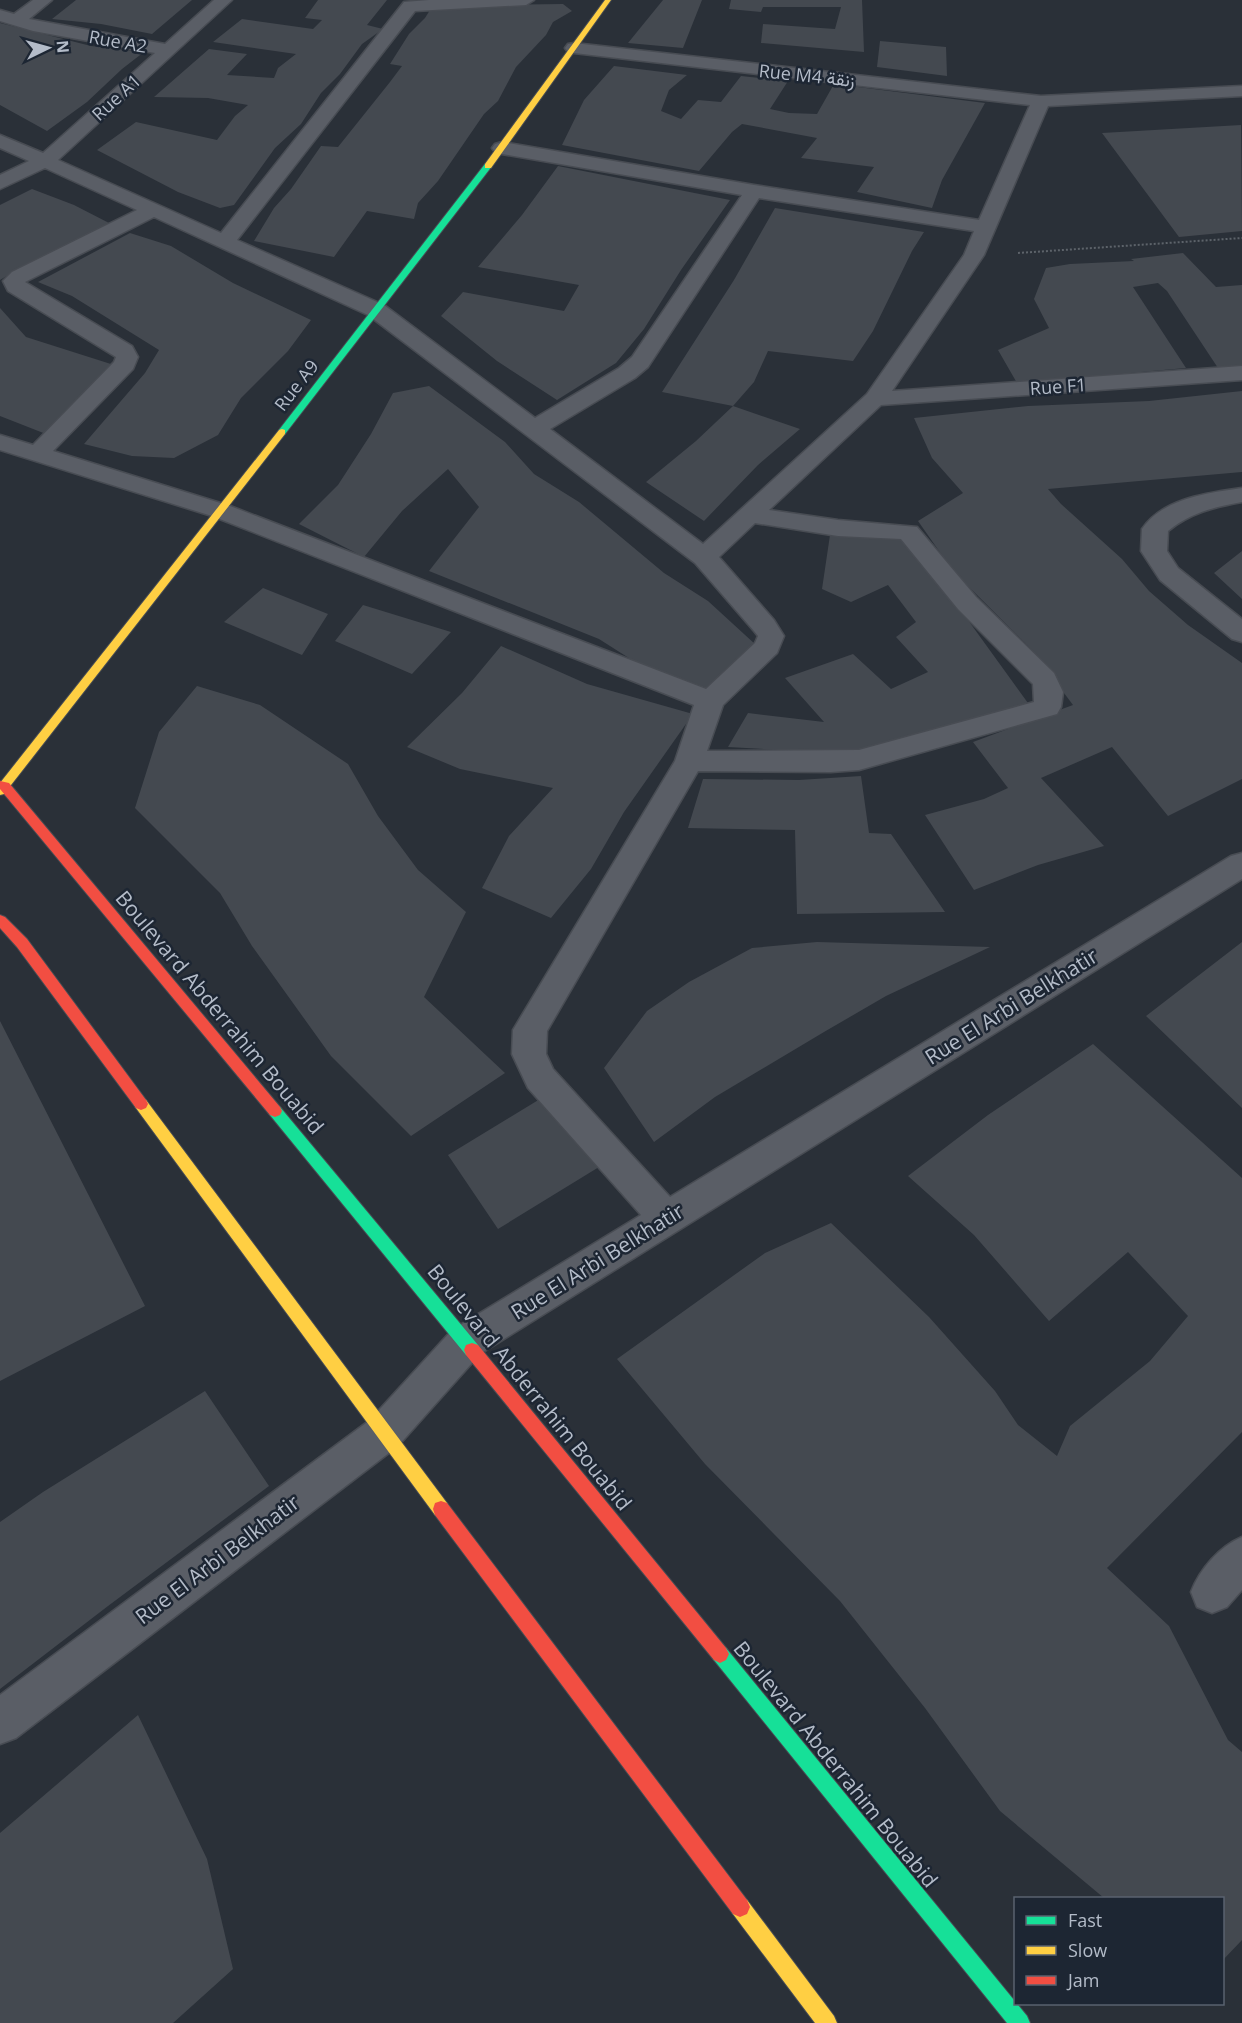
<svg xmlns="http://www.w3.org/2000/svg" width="1242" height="2023" font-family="'Open Sans',Vazirmatn,sans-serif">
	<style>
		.building { fill: #444950 }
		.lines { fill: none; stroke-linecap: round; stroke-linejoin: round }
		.street-casing { stroke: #484c53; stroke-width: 3 }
		.fast-casing { stroke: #484c53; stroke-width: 2 }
		.slow-casing { stroke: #484c53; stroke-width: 2 }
		.jam-casing { stroke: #484c53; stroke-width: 2 }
		.path { stroke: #5d636a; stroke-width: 2; stroke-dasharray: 2 2; stroke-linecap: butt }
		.street { fill: #5a5e66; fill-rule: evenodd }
		.fast { fill: #16e098; fill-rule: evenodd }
		.slow { fill: #ffcf43; fill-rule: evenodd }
		.jam { fill: #f24e42; fill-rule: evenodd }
		.labels { text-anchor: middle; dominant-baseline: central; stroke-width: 5; stroke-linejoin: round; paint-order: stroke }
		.far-street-label { font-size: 18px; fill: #b4bcc9; stroke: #1d2633 }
		.street-label { font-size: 21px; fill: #b4bcc9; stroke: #1d2633 }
	</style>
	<rect width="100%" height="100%" fill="#2a3038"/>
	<path class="building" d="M76,0H192L152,34L101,24L52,19Z
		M318,0H387L367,25L383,29L362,44L340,74L321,93L301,124L275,148L234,205L220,208L178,192L97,150L136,122L217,140L235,116L248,105L208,98L154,97L209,49L247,54L227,75L274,78L278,68L296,54L213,42L242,19L313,29L322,20L305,18Z
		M663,0H702L683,48L628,43Z
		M731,0H862L864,52L761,43L763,24L835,29L841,7H763L761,12L729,9Z
		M563,4L572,11L553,22L546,35L516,67L498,101L484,114L438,181L418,203L414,219L367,211L334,257L254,241L274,208L291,189L321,146L338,147L390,82L402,66L390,64L409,34L425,18L430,10L499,5Z
		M0,23L91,46L144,52L122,69L87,102L47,131L0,105Z
		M880,41L946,47L947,76L877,67Z
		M614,66L687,75L669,90L661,111L681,119L698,100L721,102L741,76L788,81L770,109L789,113L817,114L834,84L985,103L942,180L932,208L857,192L874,167L801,158L817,138L742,124L732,132L699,171L562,145L584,100Z
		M1241,125L1242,231L1179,237L1102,133Z
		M558,166L730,200L681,270L644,329L616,363L557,400L497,361L441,316L463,292L564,311L579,285L478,267L522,215Z
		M32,189L74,205L111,224L73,247L23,266L0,280V205Z
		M775,208L924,232L912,251L873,331L853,361L768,351L754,382L733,406L662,392L734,280Z
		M130,233L171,246L233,283L311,320L288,351L241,398L218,435L174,458L132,456L84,444L145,373L159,350L72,296L38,282Z
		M1183,253L1216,287L1242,285V365L1218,368L1167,291L1158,283L1133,287L1186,368L1017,383L998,350L1049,328L1034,299L1046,268L1070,264L1134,261L1131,259Z
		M0,308L26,337L114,365L51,436L0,416Z
		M429,386L505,442L534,474L579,502L664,573L708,601L756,645L712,690L632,660L599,639L429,571L479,507L448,469L402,511L364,557L299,524L338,485L371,434L393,393Z
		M1242,391V472L1048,489L1061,504L1122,559L1149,591L1188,625L1242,663V779L1168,816L1112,747L1041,778L1104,846L1038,865L974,890L925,815L984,799L1008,788L973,742L1073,705L1031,649L953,571L918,521L963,493L932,458L914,418L1028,406L1149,401Z
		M733,406L800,429L758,465L704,521L646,482L696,441Z
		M830,535L908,537L1033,710L853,754L728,747L748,713L824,722L785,678L853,654L891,689L928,672L896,637L916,622L888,585L851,602L822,589Z
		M1242,551V599L1214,573Z
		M263,588L328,614L302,655L224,622Z
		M363,605L451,632L412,674L335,641Z
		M501,646L587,684L693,714L624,812L591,869L551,918L482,888L509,836L553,788L460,769L407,747L462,693Z
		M197,686L260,705L348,764L378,816L418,870L466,912L424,997L505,1073L411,1136L331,1056L252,946L220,893L135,808L159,732Z
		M861,776L869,833L891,834L945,912L797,914L795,830L688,828L703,779L799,780Z
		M817,942L990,947L886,996L824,1032L715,1097L654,1142L604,1068L647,1011L689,982L752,948Z
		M1242,942V1108L1146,1016Z
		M0,1021L145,1306L0,1381Z
		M1093,1044L1242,1178V1432L1107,1568L1169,1626L1228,1740L1242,1752V1940L1222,1961V1898H1104L1000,1811L925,1708L840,1601L705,1464L617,1359L765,1253L831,1223L929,1317L995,1391L1018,1425L1057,1456L1070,1426L1150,1361L1188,1316L1128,1252L1049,1321L974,1235L908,1176L988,1115Z
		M540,1099L599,1167L498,1229L448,1155Z
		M205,1391L269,1486L108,1606L0,1689V1522L43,1492Z
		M138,1715L207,1859L233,1969L173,2023H0V1833Z"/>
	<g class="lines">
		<g class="street-casing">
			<path id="street" d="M33,0H52L29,19L165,44L214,0H232L58,160L221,233L404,2L429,0H534L526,5L415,11L237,240L384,305L535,418L619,368L632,357L742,195L502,154L495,152L492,148L495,144L502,142L754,185L979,220L1030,105L574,53L568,52L565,48L568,44L574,43L1041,96L1242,86V96L1048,106L984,255L892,391L1242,366V380L881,405L769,510L838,520L917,527L976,597L1054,673L1063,692L1061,707L1057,714L859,770L831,772L698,771L547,1031L546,1054L553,1069L670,1197L1231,856L1242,853V879L480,1354L398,1446L16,1738L0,1744V1695L370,1420L452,1330L641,1215L528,1088L512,1054L513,1030L675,761L694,705L212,516L0,450V435L33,445L114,362L116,357L8,291L3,281L12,272L137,210L45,168L0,189V175L29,161L0,148V135L43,153L155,53L33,31L0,21V10L14,14ZM759,198L974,231L964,255L867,394L703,544L550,429L635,378L648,367ZM154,217L368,315L695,563L754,631L758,636L755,643L706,689L230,506L53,451L133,369L138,357L132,346L25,282ZM755,523L838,536L901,539L958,609L1033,684L1034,702L859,750L707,751L723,705L777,653L784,636L774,620L719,557Z
				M1242,488V502C1214,507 1190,513 1168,531L1167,551L1178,568L1242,619V642L1232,639L1160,580L1141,551L1142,529C1163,498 1208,493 1242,488Z
				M1242,1537V1590L1227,1607L1212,1613L1197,1607L1191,1592C1200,1569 1219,1547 1242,1537Z"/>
		</g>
		<g class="fast-casing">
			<path id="fast" d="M485,164L492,166L285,434H279V430Z
				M275,1105L280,1107L478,1345L480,1350L478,1355L472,1357L466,1355L270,1115L268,1111L270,1107Z
				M720,1645L726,1648L1027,2016L1030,2023H1007L714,1660L711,1654L714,1648Z"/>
		</g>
		<g class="slow-casing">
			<path id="slow" d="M605,0H611L491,168H485V164Z
				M282,429L285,430V434L4,794L0,795V783L279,430Z
				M141,1098L146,1100L447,1503L449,1509L447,1515L441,1517L435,1515L136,1108L134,1104L136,1100Z
				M740,1897L747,1900L834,2016L837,2023H815L733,1914L730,1907L733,1900Z"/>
		</g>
		<g class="jam-casing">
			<path id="jam" d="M0,781L9,783L280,1107L282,1111L280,1115L275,1117L270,1115L0,789Z
				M0,915L5,917L27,939L146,1100L148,1104L146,1108L141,1110L136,1108L17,947L0,928Z
				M472,1343L478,1345L726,1648L729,1654L726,1660L720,1663L714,1660L466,1355L464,1350L466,1345Z
				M441,1501L447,1503L747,1900L750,1907L747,1914L740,1917L733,1914L435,1515L433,1509L435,1503Z"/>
		</g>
		<path class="path" d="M1018,253L1242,238"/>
		<use href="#street" class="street"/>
		<use href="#fast" class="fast"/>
		<use href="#slow" class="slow"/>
		<use href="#jam" class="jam"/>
	</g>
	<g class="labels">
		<g class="far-street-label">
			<text transform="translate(118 41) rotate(10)">Rue A2</text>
			<text transform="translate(807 75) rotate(6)">Rue M4 زنقة</text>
			<text transform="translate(116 97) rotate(-43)">Rue A1</text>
			<text transform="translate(296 385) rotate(-52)">Rue A9</text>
			<text transform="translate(1058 386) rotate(-4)">Rue F1</text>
		</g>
		<g class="street-label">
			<text transform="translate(1011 1006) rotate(-32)">Rue El Arbi Belkhatir</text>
			<text transform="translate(220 1012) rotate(50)">Boulevard Abderrahim Bouabid</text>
			<text transform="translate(597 1261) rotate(-32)">Rue El Arbi Belkhatir</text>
			<text transform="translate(530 1387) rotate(51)">Boulevard Abderrahim Bouabid</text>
			<text transform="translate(217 1559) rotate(-37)">Rue El Arbi Belkhatir</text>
			<text transform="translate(836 1764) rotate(51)">Boulevard Abderrahim Bouabid</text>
		</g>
	</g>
	<rect x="1014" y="1897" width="210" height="108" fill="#1d2633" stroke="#59626f" stroke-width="1.5"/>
	<rect x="1026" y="1916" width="30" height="9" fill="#16e098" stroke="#59626f" stroke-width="1.5"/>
	<text x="1068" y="1927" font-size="18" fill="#b4bcc9">Fast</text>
	<rect x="1026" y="1946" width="30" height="9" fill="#ffcf43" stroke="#59626f" stroke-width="1.5"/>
	<text x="1068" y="1957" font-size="18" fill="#b4bcc9">Slow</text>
	<rect x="1026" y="1976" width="30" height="9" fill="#f24e42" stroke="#59626f" stroke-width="1.5"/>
	<text x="1068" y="1987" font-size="18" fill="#b4bcc9">Jam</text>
	<g transform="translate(48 48) rotate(85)" stroke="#1d2633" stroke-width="4.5" paint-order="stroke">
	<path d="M0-4.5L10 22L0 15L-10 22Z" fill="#b4bcc9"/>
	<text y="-9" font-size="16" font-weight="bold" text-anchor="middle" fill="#b4bcc9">N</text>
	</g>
</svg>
